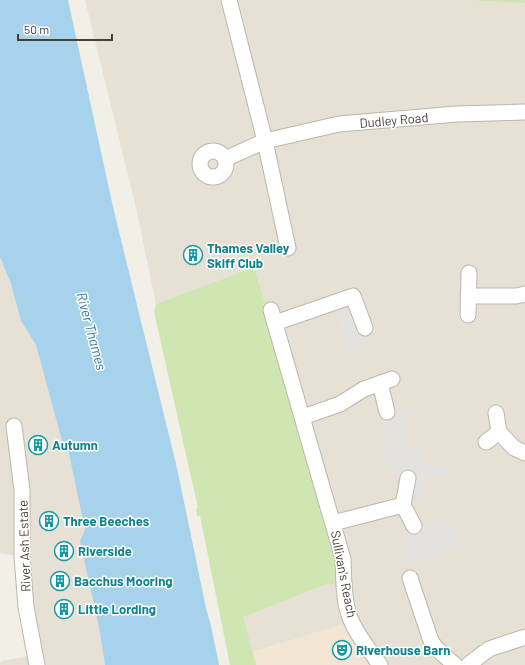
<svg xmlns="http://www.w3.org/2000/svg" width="525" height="665" font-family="Barlow,sans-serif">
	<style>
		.residential { fill: #e6e0d5 }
		.commercial { fill: #f3e5d3 }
		.green { fill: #cfe5b2 }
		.parking { fill: #e4e2df }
		.water { fill: #a7d2ec }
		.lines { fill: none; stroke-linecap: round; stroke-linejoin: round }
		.street-casing { stroke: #bdb6aa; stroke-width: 17 }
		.street { stroke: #fff; stroke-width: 15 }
		.labels { text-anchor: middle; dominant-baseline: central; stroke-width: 3; stroke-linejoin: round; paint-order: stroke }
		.street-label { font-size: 13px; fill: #453f36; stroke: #fff }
		.culture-label { font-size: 13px; font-weight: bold; fill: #0d838f; stroke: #fff; text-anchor: start }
		.water-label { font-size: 14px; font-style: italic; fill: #3478a3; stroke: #fff }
	</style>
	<rect width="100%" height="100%" fill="#f2efe7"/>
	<path class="residential" d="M85,0H463L525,3V665H375L351,622L252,652L242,617L327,584H335L290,385L254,267L156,304L135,203Z
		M0,257L11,284L21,321L36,345L62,440L68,449L85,530L105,665H0L1,661L35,655L22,557L0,553Z"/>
	<path class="commercial" d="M351,622L375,665H256L252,652Z"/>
	<path class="green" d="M463,0H525V3Z
		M254,267L290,385L328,520L338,582L335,584H327L243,617L256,665H230L200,516H197L196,509L198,508L154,312L156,304Z"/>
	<path class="parking" d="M353,296L368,340L357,343L360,352L349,355L334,303Z
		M393,410L411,415L404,446L423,451L421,462L450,468L448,478L426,477L422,501L404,499L408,478L390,473L382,448L393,446L387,442L378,417Z
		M425,522L459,527L457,548L403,565L401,555L414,526Z"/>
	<path class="water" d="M0,0H68L113,207L177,468L206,608C212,627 215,646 219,665H105L99,627L80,541L85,530L68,449L62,441L36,345L21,321L11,284L0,257Z"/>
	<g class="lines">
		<g class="street-casing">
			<path id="street" d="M229,0L265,141L288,248
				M200 164a13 13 0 1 1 26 0a13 13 0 1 1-26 0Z
				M225,159L265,141L339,124L457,114L525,112
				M468,296H516L525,294
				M271,310L343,559C344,577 343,597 349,615C355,633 369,649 380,665
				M468,315L469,273
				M275,323L353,296L365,328
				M380,383L387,412
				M496,413L499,432
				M303,417L340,404L364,389L392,379
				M14,426L22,490V557L26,607L37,665
				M486,442L499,432L514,448L525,453
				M408,478L403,505L414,526
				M333,523L403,505
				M410,578L431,641L436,648L455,665
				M468,665L489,649L525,637"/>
		</g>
		<use href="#street" class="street"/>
	</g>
	<defs>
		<g id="building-ring" transform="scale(1)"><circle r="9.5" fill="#fff" stroke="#0f9aa8" stroke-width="1.5"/><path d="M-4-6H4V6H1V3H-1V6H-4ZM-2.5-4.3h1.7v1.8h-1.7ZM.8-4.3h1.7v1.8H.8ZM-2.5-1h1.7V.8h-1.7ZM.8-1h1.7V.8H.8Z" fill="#0f9aa8"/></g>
		<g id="theatre-ring" transform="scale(1)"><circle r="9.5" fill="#fff" stroke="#0f9aa8" stroke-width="1.5"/><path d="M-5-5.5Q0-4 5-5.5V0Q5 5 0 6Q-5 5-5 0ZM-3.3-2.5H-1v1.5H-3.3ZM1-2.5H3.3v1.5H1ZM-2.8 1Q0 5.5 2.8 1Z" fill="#0f9aa8"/></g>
	</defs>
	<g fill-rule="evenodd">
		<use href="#building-ring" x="193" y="255"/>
		<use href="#building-ring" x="38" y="445"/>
		<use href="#building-ring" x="49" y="521"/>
		<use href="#building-ring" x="64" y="551"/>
		<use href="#building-ring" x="60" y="581"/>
		<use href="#building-ring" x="64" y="609"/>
		<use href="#theatre-ring" x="342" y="650"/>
	</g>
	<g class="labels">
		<g class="street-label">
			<text transform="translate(394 120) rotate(-5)">Dudley Road</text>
			<text transform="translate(24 546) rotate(-92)">River Ash Estate</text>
			<text transform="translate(344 574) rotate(79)">Sullivan's Reach</text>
		</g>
		<g class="culture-label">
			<text x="207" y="248">Thames Valley<tspan x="207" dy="15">Skiff Club</tspan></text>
			<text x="52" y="445">Autumn</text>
			<text x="63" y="521">Three Beeches</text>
			<text x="78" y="551">Riverside</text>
			<text x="74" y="581">Bacchus Mooring</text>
			<text x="78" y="609">Little Lording</text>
			<text x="356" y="650">Riverhouse Barn</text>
		</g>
		<g class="water-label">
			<text transform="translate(92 331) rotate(75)">River Thames</text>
		</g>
	</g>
	<path d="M18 34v6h94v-6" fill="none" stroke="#453f36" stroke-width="2"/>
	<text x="24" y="34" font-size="12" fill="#453f36" stroke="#ffffff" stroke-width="3" paint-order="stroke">50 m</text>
</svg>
